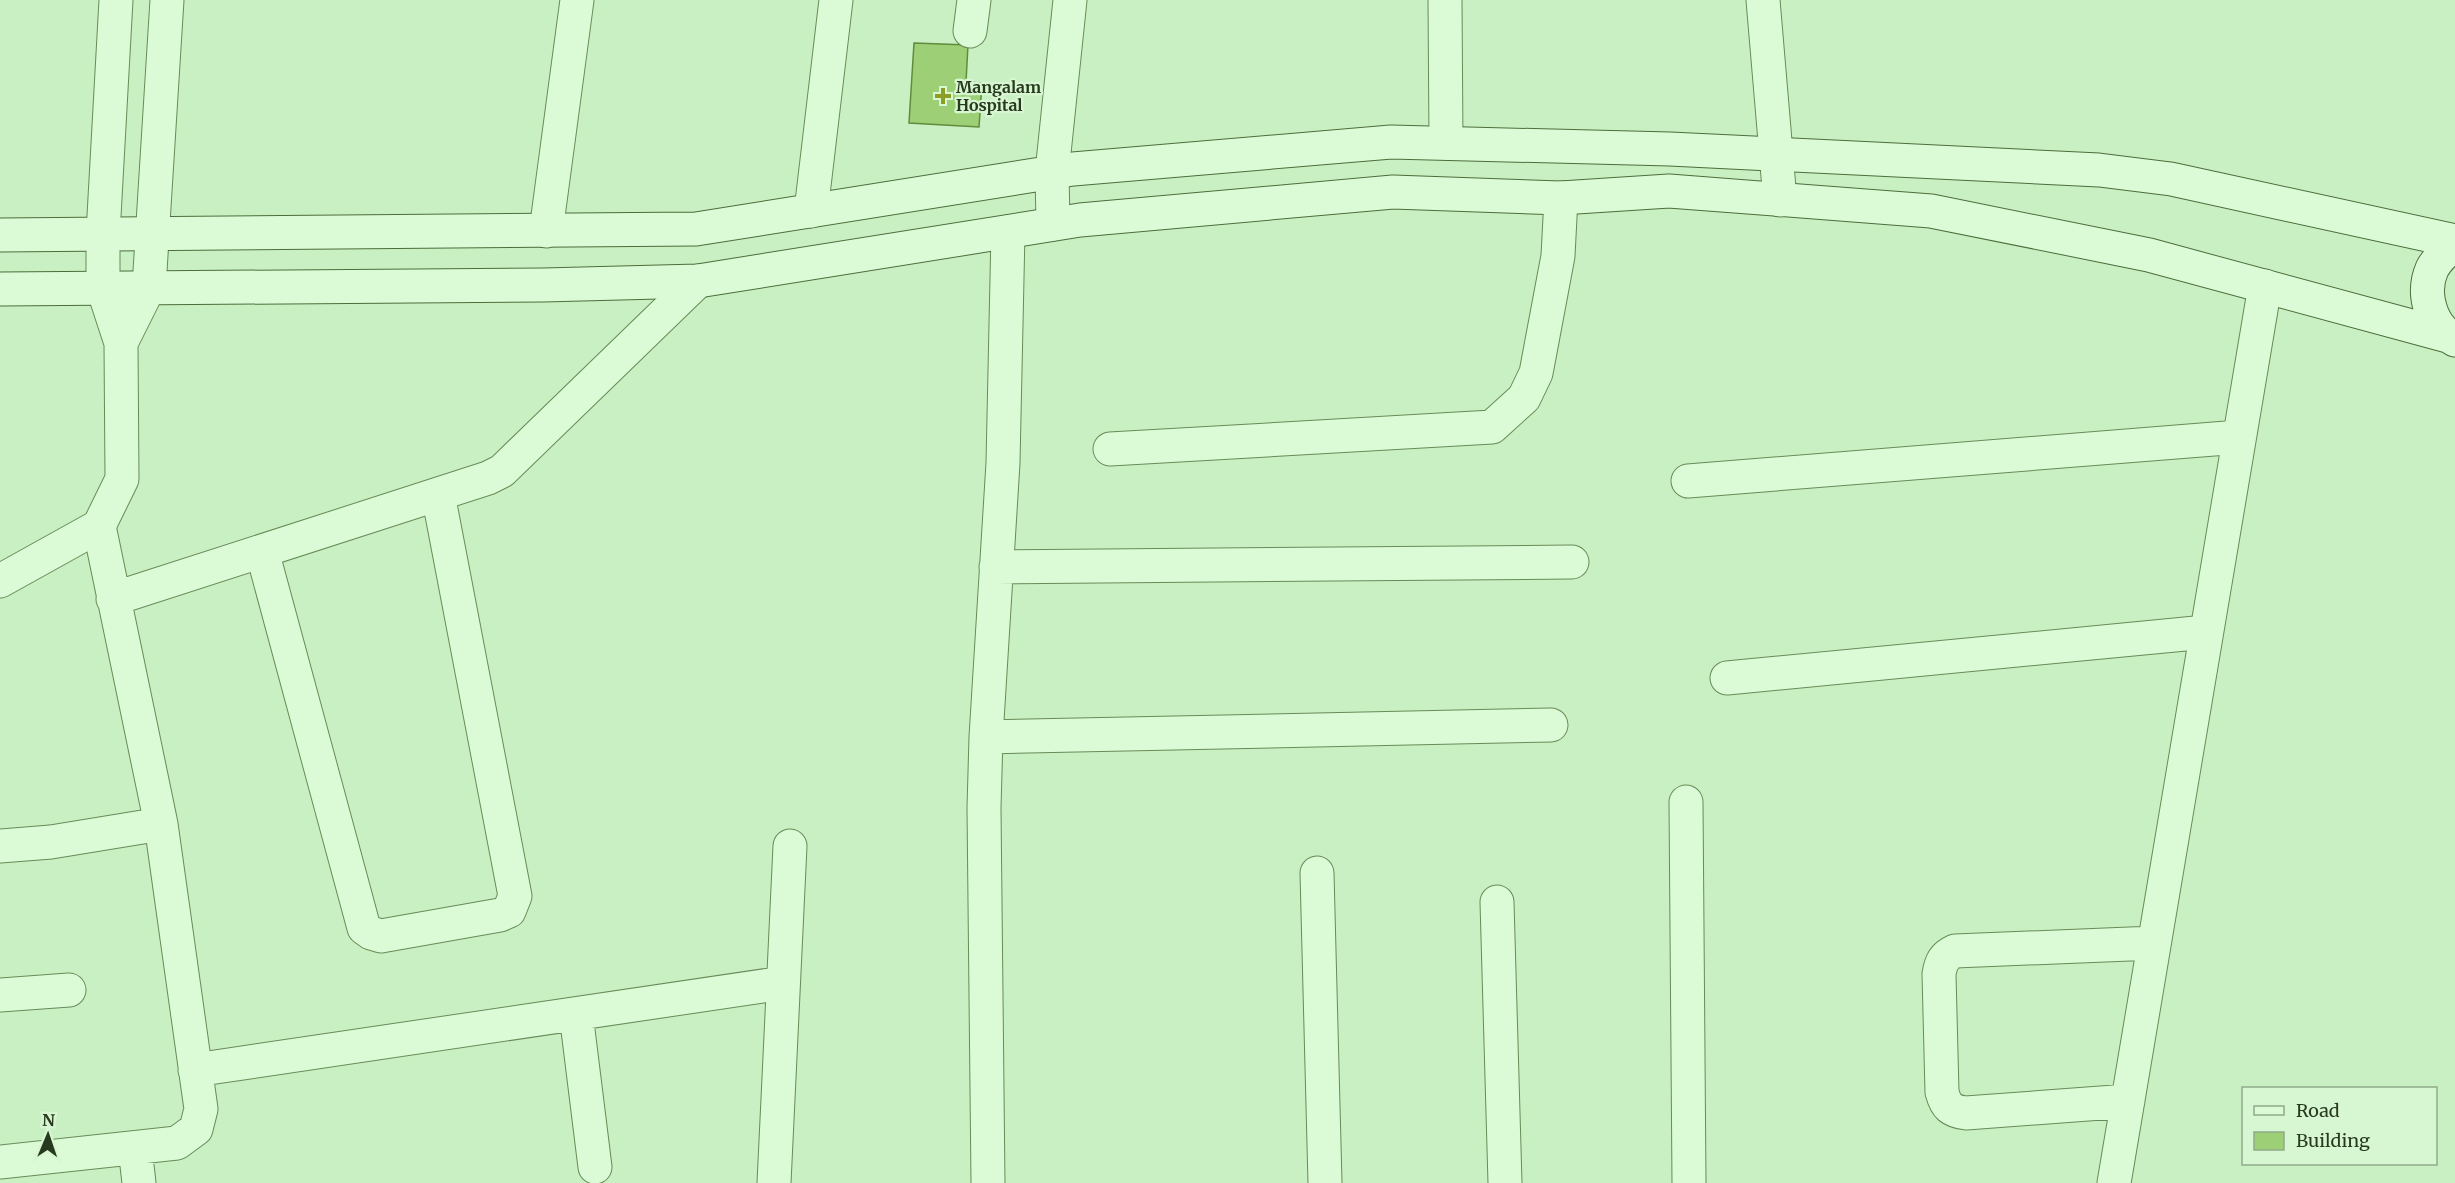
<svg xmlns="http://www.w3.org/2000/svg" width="2455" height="1183" font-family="Merriweather,serif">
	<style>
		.building { fill: #9dd076; stroke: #618b3d; stroke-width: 1.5 }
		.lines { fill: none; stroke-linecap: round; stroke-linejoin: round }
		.minor-casing { stroke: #688b58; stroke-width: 35 }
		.tertiary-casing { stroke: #688b58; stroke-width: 35 }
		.secondary-casing { stroke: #4d6d3b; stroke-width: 35 }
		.minor { stroke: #dbfad6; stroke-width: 33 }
		.tertiary { stroke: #dbfad6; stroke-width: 33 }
		.secondary { stroke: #dbfad6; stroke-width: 33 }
		.poi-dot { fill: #8d9d25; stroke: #d7f7d2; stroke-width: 2 }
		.labels { text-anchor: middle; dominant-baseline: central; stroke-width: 4.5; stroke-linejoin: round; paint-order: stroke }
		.poi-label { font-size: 16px; font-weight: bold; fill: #283a1d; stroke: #d7f7d2; text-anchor: start }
	</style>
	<rect width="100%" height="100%" fill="#c9f0c2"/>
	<path class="building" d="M914,43L968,45L966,82L982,83L979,127L909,123Z"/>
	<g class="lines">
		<g class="minor-casing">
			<path id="minor" d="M1445,0L1446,143
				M1763,0L1780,200
				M970,31L974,0
				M811,211L836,0
				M546,231L577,0
				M1110,449L1492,427L1524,398L1536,373L1558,256L1561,198
				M1688,481L2239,437
				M262,551L364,928L371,933L381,936L500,915L509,911L515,896L438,494
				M996,567L1572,562
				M113,599L488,478L502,471L698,281
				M1727,678L2206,632
				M986,737L1551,725
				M1686,802L1689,1183
				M0,846L51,842L161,824
				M1317,873L1325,1183
				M1497,902L1505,1183
				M0,995L69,990
				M576,1014L595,1167
				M195,1070L783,983
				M2128,1101L1966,1113C1951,1111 1946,1107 1942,1092L1939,974C1941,962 1944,956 1955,951L2154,943
				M135,1148L139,1183
				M0,1162L177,1143L196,1129L201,1109L161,824L99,526
				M774,1183L790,846
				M988,1183L984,808L986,737L1003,463L1008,232
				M2114,1183L2265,286"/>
		</g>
		<g class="tertiary-casing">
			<path id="tertiary" d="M1053,224L1052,172L1070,0
				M121,343L149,287L167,0
				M0,581L99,526L122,479L121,343L103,288V234L116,0"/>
		</g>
		<g class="secondary-casing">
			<path id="secondary" d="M0,235L696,229L1073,169L1391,142L1670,149L2099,170L2171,179L2455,241
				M2455,244C2446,251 2437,259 2432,269C2421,294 2431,327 2455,340
				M0,289L543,285L698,281L1080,220L1393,192L1561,198L1669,191L1931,211L2149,255L2448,336"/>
		</g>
		<use href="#minor" class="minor"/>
		<use href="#tertiary" class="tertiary"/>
		<use href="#secondary" class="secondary"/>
	</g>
	<path class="poi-dot" d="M940 87h6v6h6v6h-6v6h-6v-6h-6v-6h6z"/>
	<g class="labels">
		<g class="poi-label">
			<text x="956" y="87">Mangalam<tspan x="956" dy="18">Hospital</tspan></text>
		</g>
	</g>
	<rect x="2242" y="1087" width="195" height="78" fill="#d7f7d2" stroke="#91ab8a" stroke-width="1.5"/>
	<rect x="2254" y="1106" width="30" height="9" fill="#dbfad6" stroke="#91ab8a" stroke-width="1.5"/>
	<text x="2296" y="1117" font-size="18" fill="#283a1d">Road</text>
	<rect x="2254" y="1132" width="30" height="18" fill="#9dd076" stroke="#91ab8a" stroke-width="1.5"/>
	<text x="2296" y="1147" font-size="18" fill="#283a1d">Building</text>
	<g transform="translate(48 1135) rotate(2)" stroke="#d7f7d2" stroke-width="4.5" paint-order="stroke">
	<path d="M0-4.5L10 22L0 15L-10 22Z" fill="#283a1d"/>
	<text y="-9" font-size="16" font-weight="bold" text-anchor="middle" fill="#283a1d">N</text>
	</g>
</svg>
